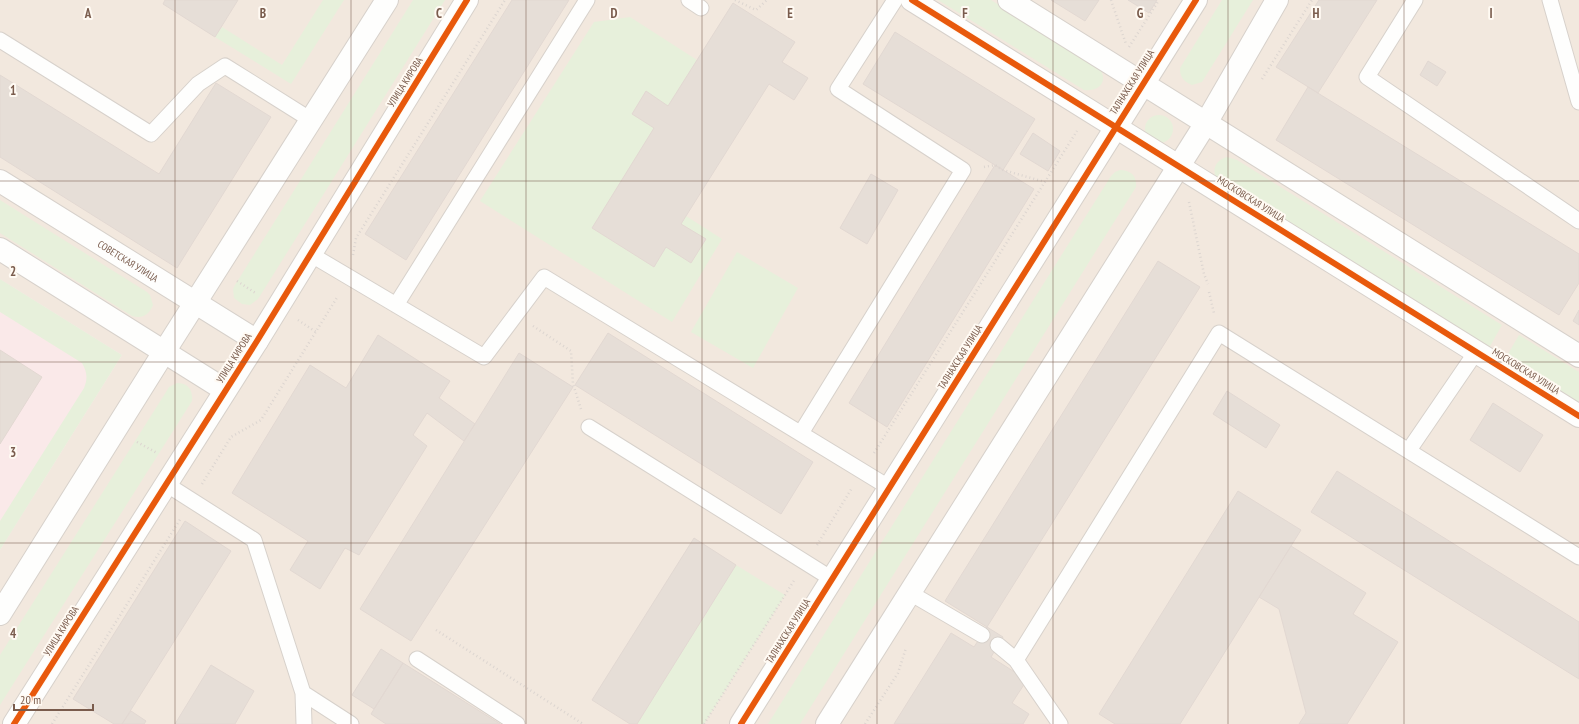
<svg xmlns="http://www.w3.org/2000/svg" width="1579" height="724" font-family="'PT Sans Narrow',sans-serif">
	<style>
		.residential { fill: #f2e8de }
		.medical { fill: #fae9e9 }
		.green { fill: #e7f0db }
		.building { fill: #e6ded7; stroke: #e2d8d2 }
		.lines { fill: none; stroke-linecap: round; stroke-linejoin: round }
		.service-casing { stroke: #d7d1cb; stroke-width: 17 }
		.tertiary-casing { stroke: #d7d1cb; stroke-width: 24 }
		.path { stroke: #dcd5d0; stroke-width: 2.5; stroke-dasharray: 1 3; stroke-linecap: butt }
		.service { stroke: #fefefd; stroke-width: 15 }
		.tertiary { stroke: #fefefd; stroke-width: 22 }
		.cycleway-casing { stroke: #fffaf3; stroke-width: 8 }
		.cycleway { stroke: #e8590c; stroke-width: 6 }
		.grid { fill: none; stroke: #7a5c4d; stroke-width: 1; stroke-opacity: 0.55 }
		.labels { text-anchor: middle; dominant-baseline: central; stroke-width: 4; stroke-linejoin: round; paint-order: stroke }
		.street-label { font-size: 10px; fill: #7a5c4d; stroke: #fffaf3 }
		.grid-label { font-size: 13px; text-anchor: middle; font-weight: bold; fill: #7a5c4d; stroke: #fffaf3; stroke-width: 4; stroke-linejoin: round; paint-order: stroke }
	</style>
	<rect width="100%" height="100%" fill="#f9f5f0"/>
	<path class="residential" d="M0,0H1579V724H0Z"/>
	<path class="medical" d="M0,279L122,355L0,550Z"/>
	<path class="green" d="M323,0H344L291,84L215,37L222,27L282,65Z
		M413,0H445L258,299L250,305L242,304L234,298L233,289L235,285Z
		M938,0H991L1098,66C1109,80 1101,92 1084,90Z
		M1222,0H1253L1202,82L1192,85C1183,81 1180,77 1180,68Z
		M630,17L697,60L668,106L645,92L632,114L654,128L592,228L654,267L666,247L692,262L706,239L681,224L686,216L722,239L672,322L480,201L594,22Z
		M1145 129a14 14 0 1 1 28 0a14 14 0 1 1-28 0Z
		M1227,157L1237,160L1502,325L1489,348L1215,176C1213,166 1217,160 1227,157Z
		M1120,170C1131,170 1137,176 1136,187L800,724H768L1111,176L1115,172Z
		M0,200L147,292L150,295L153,305C149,315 142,319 132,316L0,233Z
		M737,252L798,288L753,368L691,332Z
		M0,279L122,355L0,550V521L84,388C88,378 87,372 82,363L0,312Z
		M1519,335L1579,372V405L1505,359Z
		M177,383C188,383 193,390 192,401L0,705V655L166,392L169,387Z
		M736,565L785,595L704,724H637Z"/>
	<path class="building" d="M165,0H238L215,37L163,4Z
		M512,0H569L406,260L365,234Z
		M1051,0H1099L1085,21Z
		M1128,0H1157L1149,13Z
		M1319,0H1377L1318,93L1276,67Z
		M733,3L795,42L782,62L808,78L794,100L769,84L681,224L706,239L691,263L666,247L654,267L592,228L654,128L632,114L646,91L668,106Z
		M895,32L1035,119L1003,170L863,84Z
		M1428,61L1446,72L1437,86L1420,75Z
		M0,75L159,174L216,83L271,117L177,268L0,157Z
		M1308,87L1579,254V283L1559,315L1276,140Z
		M1033,133L1060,151L1048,171L1020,154Z
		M995,165L1034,189L887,427L849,403Z
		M871,174L898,190L867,244L840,228Z
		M1158,261L1200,287L987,627L945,601Z
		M1579,310V325L1573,321Z
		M608,333L813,462L781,514L575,385Z
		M378,335L450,381L439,398L475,424L464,441L427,413L413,435L427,446L359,555L345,548L320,589L290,570L308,541L232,493L310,365L346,388Z
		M0,350L42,377L0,444Z
		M519,353L573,387L411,641L360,609Z
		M1227,391L1280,425L1266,448L1213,414Z
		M1493,403L1543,435L1520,472L1470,440Z
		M1337,471L1579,622V679L1311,512Z
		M1238,491L1301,530L1180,724H1115L1099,714Z
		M185,521L231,551L122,724H114L73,699Z
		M694,538L736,565L637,724H630L592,700Z
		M1291,546L1366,593L1353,614L1398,642L1347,724H1299L1306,713L1279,609L1259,597Z
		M987,627L1003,637L991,657L1027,680L1012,703L1029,714L1023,724H894L951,633L974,647Z
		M381,649L403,663L374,709L352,695Z
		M403,663L454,695L500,724H386L371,714Z
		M211,665L254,691L235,724H175Z
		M131,711L146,721L144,724H122Z"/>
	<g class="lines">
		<g class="service-casing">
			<path id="service" d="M689,0L701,8
				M1415,0L1367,77L1579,221
				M1550,0L1579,102
				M0,40L151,134L198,84L225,66L311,120
				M310,254L484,357L544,277L890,488
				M396,305L587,0
				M589,427L832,579
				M801,433L963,170L838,89L895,0
				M1409,450L1476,352
				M166,484L254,540L303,693L304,724
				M910,593L982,635
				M998,645L1016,660L1060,724
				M417,659L517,724
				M1016,660L1219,333L1579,557
				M303,693L351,724"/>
		</g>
		<g class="tertiary-casing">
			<g id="tertiary">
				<path d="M912,0L1579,416"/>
				<path d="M1009,0L1579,356"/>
				<path id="s1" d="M0,181L257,341"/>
				<path d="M0,249L225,390"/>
				<path d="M0,614L164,352L387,0"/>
				<path d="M14,724L257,341L467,0"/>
				<path d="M741,724L1196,0"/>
				<path d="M827,724L1206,123L1277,0"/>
			</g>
		</g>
		<path class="path" d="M735,0L756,10L767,0
			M1111,0L1126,44
			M1129,47L1159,0
			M1262,79L1312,0
			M984,167L995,165L1003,170L1045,182
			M1189,202L1204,274L1208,284
			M353,255L356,238L505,0
			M237,281L257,294
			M1209,292L1214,313
			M298,320L316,332
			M533,326L571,351L573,384L581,409
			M137,442L157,453
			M874,453L1077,131
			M202,484L231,437L261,420L338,296
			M817,545L852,488
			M436,630L583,724
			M52,724L181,518
			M704,724L795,579
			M865,724L898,673L906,648"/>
		<use href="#service" class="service"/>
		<use href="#tertiary" class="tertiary"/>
		<g class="cycleway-casing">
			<path id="cycleway" d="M912,0L1579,416
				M14,724L257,341L467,0
				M741,724L1196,0"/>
		</g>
		<use href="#cycleway" class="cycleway"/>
	</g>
	<path class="grid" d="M175,0V724M351,0V724M526,0V724M702,0V724M877,0V724M1053,0V724M1228,0V724M1404,0V724M0,181H1579M0,362H1579M0,543H1579"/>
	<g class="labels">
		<g class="street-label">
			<text transform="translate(405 82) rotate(-58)">УЛИЦА КИРОВА</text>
			<text transform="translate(1132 82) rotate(-58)">ТАЛНАХСКАЯ УЛИЦА</text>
			<text transform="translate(1251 199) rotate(32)">МОСКОВСКАЯ УЛИЦА</text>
			<text stroke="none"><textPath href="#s1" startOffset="151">СОВЕТСКАЯ УЛИЦА</textPath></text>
			<text transform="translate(960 357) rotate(-58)">ТАЛНАХСКАЯ УЛИЦА</text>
			<text transform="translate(234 358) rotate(-58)">УЛИЦА КИРОВА</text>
			<text transform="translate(1526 371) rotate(32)">МОСКОВСКАЯ УЛИЦА</text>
			<text transform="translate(61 631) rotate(-58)">УЛИЦА КИРОВА</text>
			<text transform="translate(788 631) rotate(-58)">ТАЛНАХСКАЯ УЛИЦА</text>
		</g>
	</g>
	<g class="grid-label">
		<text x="88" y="18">A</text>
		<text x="263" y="18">B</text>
		<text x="439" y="18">C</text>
		<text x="614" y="18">D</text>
		<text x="790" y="18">E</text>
		<text x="965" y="18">F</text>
		<text x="1140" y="18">G</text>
		<text x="1316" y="18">H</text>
		<text x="1491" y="18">I</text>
		<text x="13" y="95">1</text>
		<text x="13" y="276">2</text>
		<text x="13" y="457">3</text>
		<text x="13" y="638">4</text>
	</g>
	<path d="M14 704v6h79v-6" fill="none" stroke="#7a5c4d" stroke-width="2"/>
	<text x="20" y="704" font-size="12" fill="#7a5c4d" stroke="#fffaf3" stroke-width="3" paint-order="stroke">20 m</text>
</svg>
